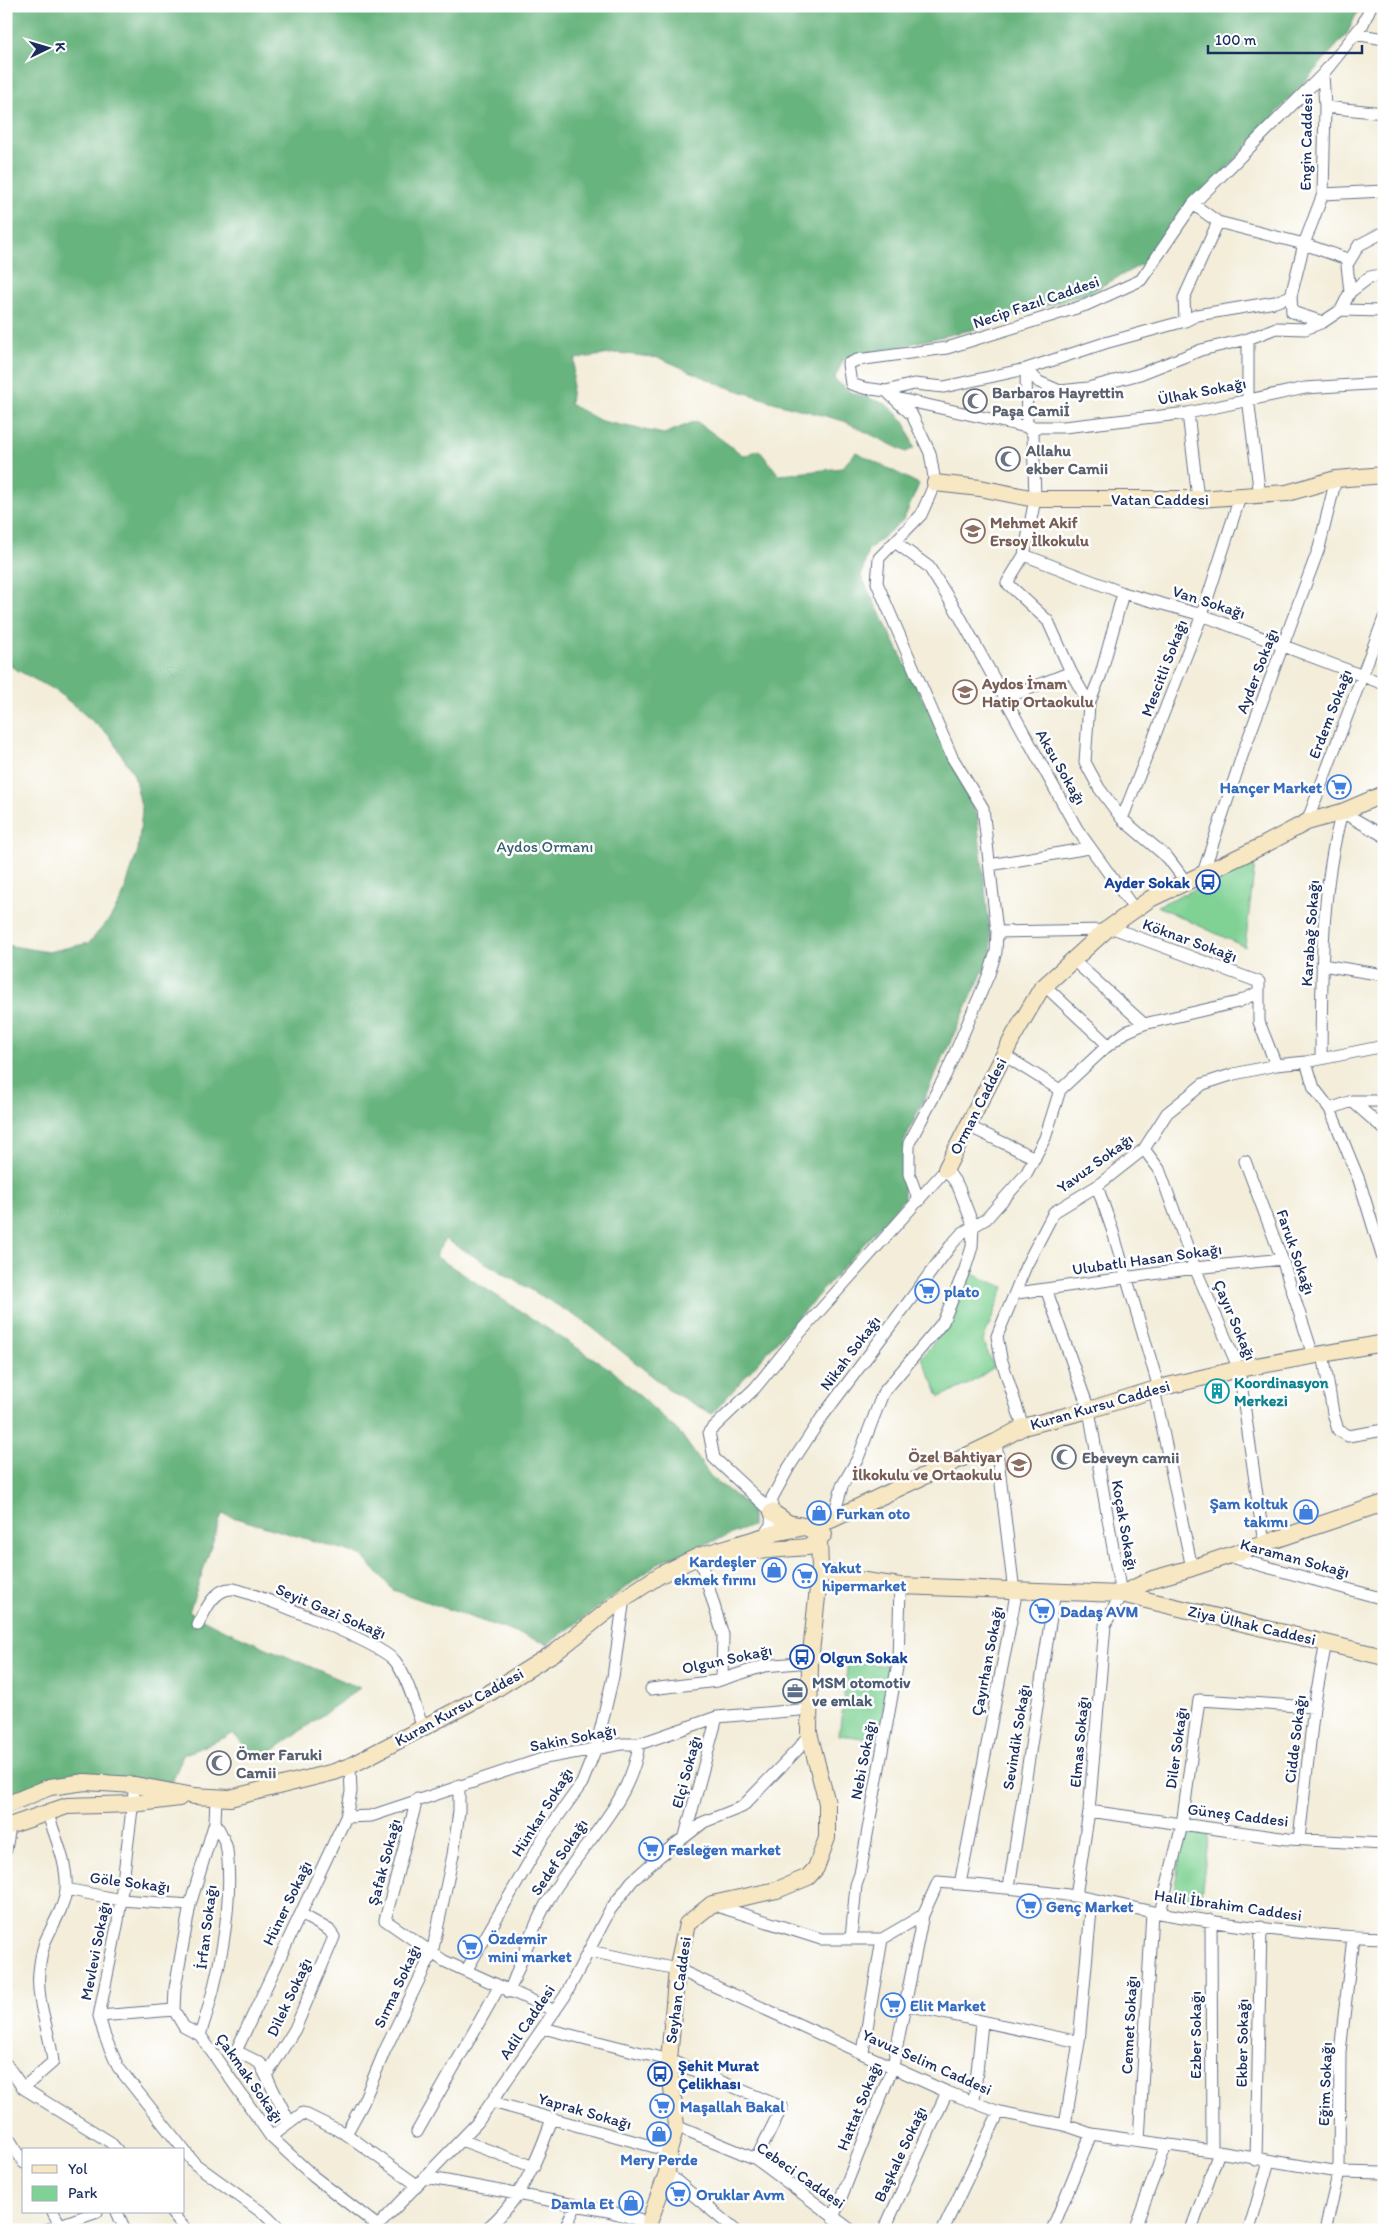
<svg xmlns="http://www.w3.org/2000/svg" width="1390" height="2236" font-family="Itim,sans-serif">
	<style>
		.green { fill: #80d294; stroke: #4e8079 }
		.forest { fill: #68b47e; stroke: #42726e }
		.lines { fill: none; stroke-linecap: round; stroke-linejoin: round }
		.street-casing { stroke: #677289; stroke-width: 13 }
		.secondary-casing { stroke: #677289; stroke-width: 18 }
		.street { stroke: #fff; stroke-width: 11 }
		.secondary { stroke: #f7e8c3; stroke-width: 16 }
		.labels { text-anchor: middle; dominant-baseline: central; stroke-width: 5; stroke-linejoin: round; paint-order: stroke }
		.street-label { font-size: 16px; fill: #1b2f5e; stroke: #fff }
		.worship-label { font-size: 16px; font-weight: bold; fill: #5b616d; stroke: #fff; text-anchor: start }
		.education-label { font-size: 16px; font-weight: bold; fill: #785e54; stroke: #fff; text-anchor: start }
		.shop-label { font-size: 16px; font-weight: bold; fill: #366cbe; stroke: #fff; text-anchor: start }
		.park-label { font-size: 16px; fill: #39606e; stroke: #fff }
		.transit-label { font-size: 16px; font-weight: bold; fill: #164399; stroke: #fff; text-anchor: start }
		.culture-label { font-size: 16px; font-weight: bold; fill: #0d838f; stroke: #fff; text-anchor: start }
		.service-label { font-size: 16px; font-weight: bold; fill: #4e5e75; stroke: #fff; text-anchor: start }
	</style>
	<rect width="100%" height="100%" fill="#fff"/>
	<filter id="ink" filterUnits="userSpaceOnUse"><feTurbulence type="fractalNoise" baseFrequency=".02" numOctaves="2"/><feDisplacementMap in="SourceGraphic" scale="10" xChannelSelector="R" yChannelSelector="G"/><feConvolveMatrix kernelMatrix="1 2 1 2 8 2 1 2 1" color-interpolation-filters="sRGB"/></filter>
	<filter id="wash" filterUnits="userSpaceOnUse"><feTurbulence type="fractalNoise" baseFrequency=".0096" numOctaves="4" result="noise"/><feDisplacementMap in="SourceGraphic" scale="20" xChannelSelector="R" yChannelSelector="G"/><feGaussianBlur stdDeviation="1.12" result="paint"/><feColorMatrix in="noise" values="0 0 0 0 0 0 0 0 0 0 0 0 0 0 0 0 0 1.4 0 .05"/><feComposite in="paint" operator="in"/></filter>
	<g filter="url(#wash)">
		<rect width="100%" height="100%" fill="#f3edd9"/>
		<path class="green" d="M1255,863L1245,947L1157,906Z
			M969,1273L1004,1287L983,1341L994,1367L969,1384L940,1397L921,1357C946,1333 956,1304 969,1273Z
			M848,1661L889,1666L880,1740L839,1735Z
			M1185,1828L1209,1833L1200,1903L1173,1896Z"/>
		<path class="forest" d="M6,6H1360L1347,34L1142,264L1091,292L971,330L844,359L834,379L850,392L886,404L905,422L914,448L906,452L844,421L773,402L721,385L660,358L617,353L575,359L570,404L601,421L664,434L696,421L744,456L759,450L779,475L842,468L856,452L919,484L904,519L868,550L861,576L946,745L977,816L992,952L904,1142V1199L712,1414L672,1392L584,1321L445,1239L435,1256L613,1371L681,1434L711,1477L752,1509V1526L662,1561L548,1644L393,1590L361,1555L222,1514L189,1612L220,1628L360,1688L260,1760L233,1734L183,1755L172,1783L79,1777L6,1803V945L48,952L89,943L111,917L122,898L138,850L142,810L134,775L110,736L58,692L6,664Z"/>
	</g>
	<g filter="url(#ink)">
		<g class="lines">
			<g class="street-casing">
				<path id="street" d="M1371,6L1363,24L1323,74L1193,204L1141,280L1086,305L947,348L857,360L848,364L851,384L864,388L886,391L914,384L944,387L1026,369L1105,343L1185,321L1197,315L1275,302L1291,296L1292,312L1323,322L1341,310L1350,292L1370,277L1384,274
					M1355,34L1384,39
					M1325,107L1384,113
					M1323,194L1384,191
					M1193,204L1218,222L1304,244L1350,260
					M1350,292L1347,265L1359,245L1384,232
					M1291,296L1304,244L1323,194L1325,107L1323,74
					M1341,310L1384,311
					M1185,321L1184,298L1218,222
					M1248,339V398L1260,496
					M1026,369L1027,427H1064L1188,413L1305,388L1384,383
					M1026,369L1039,382L1060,391L1088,388L1140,374L1201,350L1248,339L1276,328L1305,329L1323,322
					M886,391L912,415L930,453L935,483L921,515L879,558L877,583L952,757L983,808L997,932L996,952L989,974L945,1076L909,1143V1174L919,1201
					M895,398L1027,427L1033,434L1035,499L1024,555L1007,583L1048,621L1071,672L1089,704L1085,762L1099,788L1122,819L1168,858L1186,882
					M1188,413L1198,499
					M895,542L929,567L959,615L1077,829L1135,910
					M1024,555L1123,593L1202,615L1384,684
					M1003,699L1071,672
					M1089,704L1101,674L1123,593
					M1122,819L1202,615L1240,497
					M1307,822L1384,618
					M990,865L1089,848
					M1203,873L1244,750L1319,548L1336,479
					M1110,927L1259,982V1022L1276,1065
					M997,932L1106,930
					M1073,960L1144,1024
					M1322,965L1384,975
					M1045,986L1108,1045
					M1004,1055L1060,1090
					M1321,1058C1322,976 1320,892 1342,812L1384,836
					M1306,1062L1314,1088L1330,1109L1359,1180L1384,1262
					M1352,1101L1384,1129
					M1330,1109L1352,1101H1384
					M968,1126L1035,1158
					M1144,1149L1159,1169L1195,1268L1239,1369L1264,1544
					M1245,1161L1282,1259L1313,1355
					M1097,1186L1113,1232L1159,1388
					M1046,1289L1089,1410L1121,1594L1105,1625L1089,1811L1076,1896
					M1017,1293L1195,1268L1282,1259
					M1323,1353L1333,1413L1338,1430L1348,1436L1384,1430
					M1154,1389L1192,1568
					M1023,1427L1001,1358L997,1336L1026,1266L1054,1212L1097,1186L1144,1149L1167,1113L1203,1084L1234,1074L1276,1065L1306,1062L1384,1046
					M772,1512L714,1458L709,1432L755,1388L799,1334L946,1169L958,1186L973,1225L972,1247L965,1269L943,1322L883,1393L858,1458L842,1486L833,1519
					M763,1536L771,1525L772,1498L789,1467L822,1417L952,1244L962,1233L986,1219L1026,1174L1045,1138L1060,1090L1105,1048L1126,1032L1144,1024L1238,1002L1259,992
					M699,1556L723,1635L722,1679
					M1227,1556L1384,1599
					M198,1625C205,1610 215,1587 234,1589C261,1596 380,1643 395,1661C407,1676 416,1709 423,1728
					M651,1689L717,1681L764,1666L810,1662
					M135,1785L118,1921L99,2016L105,2037L118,2067L195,2164L264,2214L281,2230
					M216,1798L215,1822L190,1905L175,1988L174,2010L184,2027L200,2035L271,2137L314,2177L378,2226
					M417,1799L385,1920L444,1961L555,2011
					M1089,1811L1288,1839L1384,1844
					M346,1817L371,1816L545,1758L622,1744H639L717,1717L811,1709
					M685,1836L717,1717
					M1299,1839L1314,1707L1326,1642
					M6,1850L10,1826
					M960,1884L1015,1600L996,1442
					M1009,1887L1055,1591
					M66,1889L121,1900L190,1905
					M714,1905L821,1939H882L923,1915L938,1882C983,1886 1029,1889 1074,1896C1101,1900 1127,1907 1153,1912C1228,1925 1307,1936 1384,1938
					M1160,1913L1182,1825L1199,1700L1314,1707
					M301,1914L329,1930L334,1937L295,2029L269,2071L260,2063L236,2051L346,1817L351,1792L350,1766
					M1211,1920L1212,2151
					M851,1939L856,1885L860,1874L898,1662L900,1586
					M589,1951L677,1969L947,2092L999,2112L1065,2125L1091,2134L1212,2151L1339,2172L1384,2173
					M466,1971L544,1836L582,1783L596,1748L613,1677L624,1598
					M509,1992C521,1963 531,1931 546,1904C575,1850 631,1806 639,1744
					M906,2005L1079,2042
					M99,2016L174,2010
					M543,2028L669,2060L782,2107L756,2159
					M200,2035C218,1981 234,1908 227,1850C226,1841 219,1830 215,1822
					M863,2052L882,1939
					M6,2064L23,2088L110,2142L117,2150
					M260,2064L290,2123
					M23,2088L53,2062C50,2031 36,2003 39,1972C40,1962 42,1951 45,1942C52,1925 65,1907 66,1889C68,1863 54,1835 47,1811
					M974,2101L982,2023
					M492,2102L669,2151
					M1065,2125L1079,2042L1092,1899
					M676,2126L756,2159L851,2230
					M417,2132L499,1987
					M6,2134L24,2163
					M346,2134L363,2103L385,2050L432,1953L453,1855L459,1811V1785
					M271,2137L303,2113L346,2134L417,2185
					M461,2140L534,2167
					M1139,2141L1152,1912
					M1256,2160L1261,1927
					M667,2173L735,2230
					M425,2177L608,2211L649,2223
					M53,2212L63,2230
					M117,2212L125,2230
					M171,2212L186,2230
					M833,2218L893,2066L923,1915
					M46,2230L97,2212
					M374,2230L477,2123L565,1996L610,1910L632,1881L660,1856L704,1822L742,1807L800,1747L809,1733
					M485,2230C521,2201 537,2161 552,2119
					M564,2230L576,2205
					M884,2230L947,2092
					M943,2230L999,2112
					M1052,2230L1091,2134
					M1134,2230L1166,2145
					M1191,2230L1219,2152
					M1249,2230L1269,2161
					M1325,2230L1339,2172L1340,2052L1353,1937"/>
			</g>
			<g class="secondary-casing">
				<path id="secondary" d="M935,483L980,488L1035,499H1198L1287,493L1336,479L1384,475
					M946,1169L1013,1037L1041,989L1106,930L1150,899L1260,847L1307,822L1342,812L1384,794
					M731,1553L808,1547L824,1534
					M820,1569L837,1577L900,1586L1121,1594L1153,1579L1192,1568L1384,1503
					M1121,1594L1384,1657
					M6,1805L50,1787L85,1782L135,1785L194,1796L230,1798L334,1772L350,1766L491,1692L557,1651L620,1601L660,1575L699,1556L775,1533L820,1524L833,1519L996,1442L1023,1427L1089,1410L1159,1388L1239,1369L1384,1343
					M6,1827L67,1806L133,1804L179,1798
					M650,2230L649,2223L667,2173L669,2151L676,2126L669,2060L677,1969L687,1924L712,1904L777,1890L808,1877L816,1868L827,1838V1803L809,1733L810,1662L820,1569L819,1539L813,1531L804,1526L788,1523L772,1512"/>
			</g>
			<use href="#street" class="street"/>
			<use href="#secondary" class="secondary"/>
		</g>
	</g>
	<defs>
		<g id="mosque-ring" transform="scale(1.25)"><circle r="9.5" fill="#fff" stroke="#6b7280" stroke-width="1.5"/><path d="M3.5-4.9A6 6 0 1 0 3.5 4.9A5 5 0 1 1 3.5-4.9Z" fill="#6b7280"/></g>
		<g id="school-ring" transform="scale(1.25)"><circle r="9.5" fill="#fff" stroke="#8d6e63" stroke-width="1.5"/><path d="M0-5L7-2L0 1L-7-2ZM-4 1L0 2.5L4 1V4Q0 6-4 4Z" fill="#8d6e63"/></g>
		<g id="supermarket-ring" transform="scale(1.25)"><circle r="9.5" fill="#fff" stroke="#3f7fe0" stroke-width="1.5"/><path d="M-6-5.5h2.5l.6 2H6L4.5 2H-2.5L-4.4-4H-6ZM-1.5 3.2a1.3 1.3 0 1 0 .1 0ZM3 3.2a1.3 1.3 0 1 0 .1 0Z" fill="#3f7fe0"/></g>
		<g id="bus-ring" transform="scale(1.25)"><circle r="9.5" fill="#fff" stroke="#1a4fb4" stroke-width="1.5"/><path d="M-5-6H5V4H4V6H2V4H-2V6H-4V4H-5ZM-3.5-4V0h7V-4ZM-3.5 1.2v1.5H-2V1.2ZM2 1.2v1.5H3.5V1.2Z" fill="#1a4fb4"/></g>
		<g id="building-ring" transform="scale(1.25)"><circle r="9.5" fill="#fff" stroke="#0f9aa8" stroke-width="1.5"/><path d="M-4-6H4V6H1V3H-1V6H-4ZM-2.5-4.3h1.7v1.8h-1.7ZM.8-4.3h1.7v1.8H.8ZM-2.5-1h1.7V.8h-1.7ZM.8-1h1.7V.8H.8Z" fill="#0f9aa8"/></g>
		<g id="shop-ring" transform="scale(1.25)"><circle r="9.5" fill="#fff" stroke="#3f7fe0" stroke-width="1.5"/><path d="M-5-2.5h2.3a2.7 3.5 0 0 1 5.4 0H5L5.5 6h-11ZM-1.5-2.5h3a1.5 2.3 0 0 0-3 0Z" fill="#3f7fe0"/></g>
		<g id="office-ring" transform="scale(1.25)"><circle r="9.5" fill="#fff" stroke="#5c6f8a" stroke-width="1.5"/><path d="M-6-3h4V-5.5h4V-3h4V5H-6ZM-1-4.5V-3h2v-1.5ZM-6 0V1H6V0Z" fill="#5c6f8a"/></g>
	</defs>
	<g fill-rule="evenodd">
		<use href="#mosque-ring" x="975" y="401"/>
		<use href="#mosque-ring" x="1008" y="459"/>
		<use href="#school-ring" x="973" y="531"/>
		<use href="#school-ring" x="965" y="692"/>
		<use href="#supermarket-ring" x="1339" y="787"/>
		<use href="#bus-ring" x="1208" y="882"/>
		<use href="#supermarket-ring" x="927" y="1291"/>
		<use href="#building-ring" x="1217" y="1391"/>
		<use href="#mosque-ring" x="1064" y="1457"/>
		<use href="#school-ring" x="1019" y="1465"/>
		<use href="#shop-ring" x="1306" y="1512"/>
		<use href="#shop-ring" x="819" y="1513"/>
		<use href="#shop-ring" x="774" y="1570"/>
		<use href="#supermarket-ring" x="805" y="1576"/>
		<use href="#supermarket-ring" x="1042" y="1611"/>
		<use href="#bus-ring" x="802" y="1657"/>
		<use href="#office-ring" x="795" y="1691"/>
		<use href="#mosque-ring" x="219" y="1763"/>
		<use href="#supermarket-ring" x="651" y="1849"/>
		<use href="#supermarket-ring" x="1029" y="1906"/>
		<use href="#supermarket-ring" x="470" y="1947"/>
		<use href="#supermarket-ring" x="893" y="2005"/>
		<use href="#bus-ring" x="660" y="2074"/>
		<use href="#supermarket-ring" x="662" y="2106"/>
		<use href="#shop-ring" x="659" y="2134"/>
		<use href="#supermarket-ring" x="678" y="2194"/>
		<use href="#shop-ring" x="631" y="2203"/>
	</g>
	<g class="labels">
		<g class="street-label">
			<text transform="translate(1306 142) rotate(-89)">Engin Caddesi</text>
			<text transform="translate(1036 302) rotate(-19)">Necip Fazıl Caddesi</text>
			<text transform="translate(1202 391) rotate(-11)">Ülhak Sokağı</text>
			<text x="1160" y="499">Vatan Caddesi</text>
			<text transform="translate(1209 602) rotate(18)">Van Sokağı</text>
			<text transform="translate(1164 668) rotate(-69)">Mescitli Sokağı</text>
			<text transform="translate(1257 671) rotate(-69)">Ayder Sokağı</text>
			<text transform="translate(1330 714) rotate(-69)">Erdem Sokağı</text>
			<text transform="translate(1061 767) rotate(60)">Aksu Sokağı</text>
			<text transform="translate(1310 933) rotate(-86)">Karabağ Sokağı</text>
			<text transform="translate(1190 940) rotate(20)">Köknar Sokağı</text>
			<text transform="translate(978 1106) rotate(-63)">Orman Caddesi</text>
			<text transform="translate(1095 1163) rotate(-36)">Yavuz Sokağı</text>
			<text transform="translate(1296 1252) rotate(71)">Faruk Sokağı</text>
			<text transform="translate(1147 1259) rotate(-8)">Ulubatlı Hasan Sokağı</text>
			<text transform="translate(1235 1320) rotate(67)">Çayır Sokağı</text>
			<text transform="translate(850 1353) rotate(-53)">Nikah Sokağı</text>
			<text transform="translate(1100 1405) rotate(-16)">Kuran Kursu Caddesi</text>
			<text transform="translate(1125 1525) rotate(80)">Koçak Sokağı</text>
			<text transform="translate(1295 1558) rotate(15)">Karaman Sokağı</text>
			<text transform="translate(331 1611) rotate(23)">Seyit Gazi Sokağı</text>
			<text transform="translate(1252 1625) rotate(13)">Ziya Ülhak Caddesi</text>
			<text transform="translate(727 1659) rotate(-12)">Olgun Sokağı</text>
			<text transform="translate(987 1661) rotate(-79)">Çayırhan Sokağı</text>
			<text transform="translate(459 1707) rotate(-29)">Kuran Kursu Caddesi</text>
			<text transform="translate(1016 1737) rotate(-81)">Sevindik Sokağı</text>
			<text transform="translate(573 1738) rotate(-11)">Sakin Sokağı</text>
			<text transform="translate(1295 1739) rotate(-83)">Cidde Sokağı</text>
			<text transform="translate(1079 1742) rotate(-85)">Elmas Sokağı</text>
			<text transform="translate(1176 1748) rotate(-82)">Diler Sokağı</text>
			<text transform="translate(863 1760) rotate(-79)">Nebi Sokağı</text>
			<text transform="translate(686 1772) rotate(-75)">Elçi Sokağı</text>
			<text transform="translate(542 1812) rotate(-58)">Hünkar Sokağı</text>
			<text transform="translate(1238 1815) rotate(7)">Güneş Caddesi</text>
			<text transform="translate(559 1857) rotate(-56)">Sedef Sokağı</text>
			<text transform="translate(384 1862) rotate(-75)">Şafak Sokağı</text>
			<text transform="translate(130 1882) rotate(7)">Göle Sokağı</text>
			<text transform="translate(287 1903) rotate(-64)">Hüner Sokağı</text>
			<text transform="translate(1228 1905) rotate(8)">Halil İbrahim Caddesi</text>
			<text transform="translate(206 1927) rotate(-83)">İrfan Sokağı</text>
			<text transform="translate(95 1951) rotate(-79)">Mevlevi Sokağı</text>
			<text transform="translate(397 1986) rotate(-65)">Sırma Sokağı</text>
			<text transform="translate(678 1990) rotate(-82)">Seyhan Caddesi</text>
			<text transform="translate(289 1997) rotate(-65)">Dilek Sokağı</text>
			<text transform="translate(527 2022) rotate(-56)">Adil Caddesi</text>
			<text transform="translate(1129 2025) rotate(-87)">Cennet Sokağı</text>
			<text transform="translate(1195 2035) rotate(-90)">Ezber Sokağı</text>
			<text transform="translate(1242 2043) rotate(-89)">Ekber Sokağı</text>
			<text transform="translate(927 2062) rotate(24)">Yavuz Selim Caddesi</text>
			<text transform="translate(250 2078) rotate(55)">Çakmak Sokağı</text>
			<text transform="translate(1325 2084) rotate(-88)">Eğim Sokağı</text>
			<text transform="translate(859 2106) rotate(-68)">Hattat Sokağı</text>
			<text transform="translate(585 2111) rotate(16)">Yaprak Sokağı</text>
			<text transform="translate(900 2154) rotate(-65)">Başkale Sokağı</text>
			<text transform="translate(801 2175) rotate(35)">Cebeci Caddesi</text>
		</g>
		<g class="worship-label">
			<text x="992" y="392">Barbaros Hayrettin<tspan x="992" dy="18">Paşa Camiİ</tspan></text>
			<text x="1026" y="450">Allahu<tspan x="1026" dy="18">ekber Camii</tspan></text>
			<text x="1082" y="1457">Ebeveyn camii</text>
			<text x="236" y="1754">Ömer Faruki<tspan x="236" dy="18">Camii</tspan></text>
		</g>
		<g class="education-label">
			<text x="990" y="522">Mehmet Akif<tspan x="990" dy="18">Ersoy İlkokulu</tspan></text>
			<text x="982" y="683">Aydos İmam<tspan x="982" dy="18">Hatip Ortaokulu</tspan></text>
			<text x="1002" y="1456" text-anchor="end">Özel Bahtiyar<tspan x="1002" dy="18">İlkokulu ve Ortaokulu</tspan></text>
		</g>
		<g class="shop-label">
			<text x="1322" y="787" text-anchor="end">Hançer Market</text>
			<text x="944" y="1291">plato</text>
			<text x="1288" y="1503" text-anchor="end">Şam koltuk<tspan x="1288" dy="18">takımı</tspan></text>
			<text x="836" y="1513">Furkan oto</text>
			<text x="756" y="1561" text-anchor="end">Kardeşler<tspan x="756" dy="18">ekmek fırını</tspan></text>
			<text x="822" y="1567">Yakut<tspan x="822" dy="18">hipermarket</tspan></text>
			<text x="1060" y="1611">Dadaş AVM</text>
			<text x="668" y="1849">Fesleğen market</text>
			<text x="1046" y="1906">Genç Market</text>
			<text x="488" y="1938">Özdemir<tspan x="488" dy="18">mini market</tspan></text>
			<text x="910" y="2005">Elit Market</text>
			<text x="680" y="2106">Maşallah Bakal</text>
			<text x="659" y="2159" text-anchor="middle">Mery Perde</text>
			<text x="696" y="2194">Oruklar Avm</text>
			<text x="614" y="2203" text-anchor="end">Damla Et</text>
		</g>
		<g class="park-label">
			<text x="545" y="846">Aydos Ormanı</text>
		</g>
		<g class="transit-label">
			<text x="1190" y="882" text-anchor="end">Ayder Sokak</text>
			<text x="820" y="1657">Olgun Sokak</text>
			<text x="678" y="2065">Şehit Murat<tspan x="678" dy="18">Çelikhası</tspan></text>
		</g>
		<g class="culture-label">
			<text x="1234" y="1382">Koordinasyon<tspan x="1234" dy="18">Merkezi</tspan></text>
		</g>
		<g class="service-label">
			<text x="812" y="1682">MSM otomotiv<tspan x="812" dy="18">ve emlak</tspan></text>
		</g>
	</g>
	<rect width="1390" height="2236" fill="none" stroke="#fff" stroke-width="25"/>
	<rect x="22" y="2148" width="162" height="65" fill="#ffffff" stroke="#a4acbf"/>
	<rect x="32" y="2165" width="25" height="8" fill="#f7e8c3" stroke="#a4acbf"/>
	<text x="68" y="2174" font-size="15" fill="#1b2f5e">Yol</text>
	<rect x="32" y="2186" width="25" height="15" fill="#80d294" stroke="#a4acbf"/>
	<text x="68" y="2198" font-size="15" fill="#1b2f5e">Park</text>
	<g transform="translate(48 48) rotate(85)" stroke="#ffffff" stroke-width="4" paint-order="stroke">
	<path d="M0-4L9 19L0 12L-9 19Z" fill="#1b2f5e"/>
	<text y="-8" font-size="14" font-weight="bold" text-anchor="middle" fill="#1b2f5e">K</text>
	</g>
	<path d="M1208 45v8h154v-8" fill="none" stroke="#1b2f5e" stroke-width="2.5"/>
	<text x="1215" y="45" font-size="15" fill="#1b2f5e" stroke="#ffffff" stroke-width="4" paint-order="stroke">100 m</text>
</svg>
